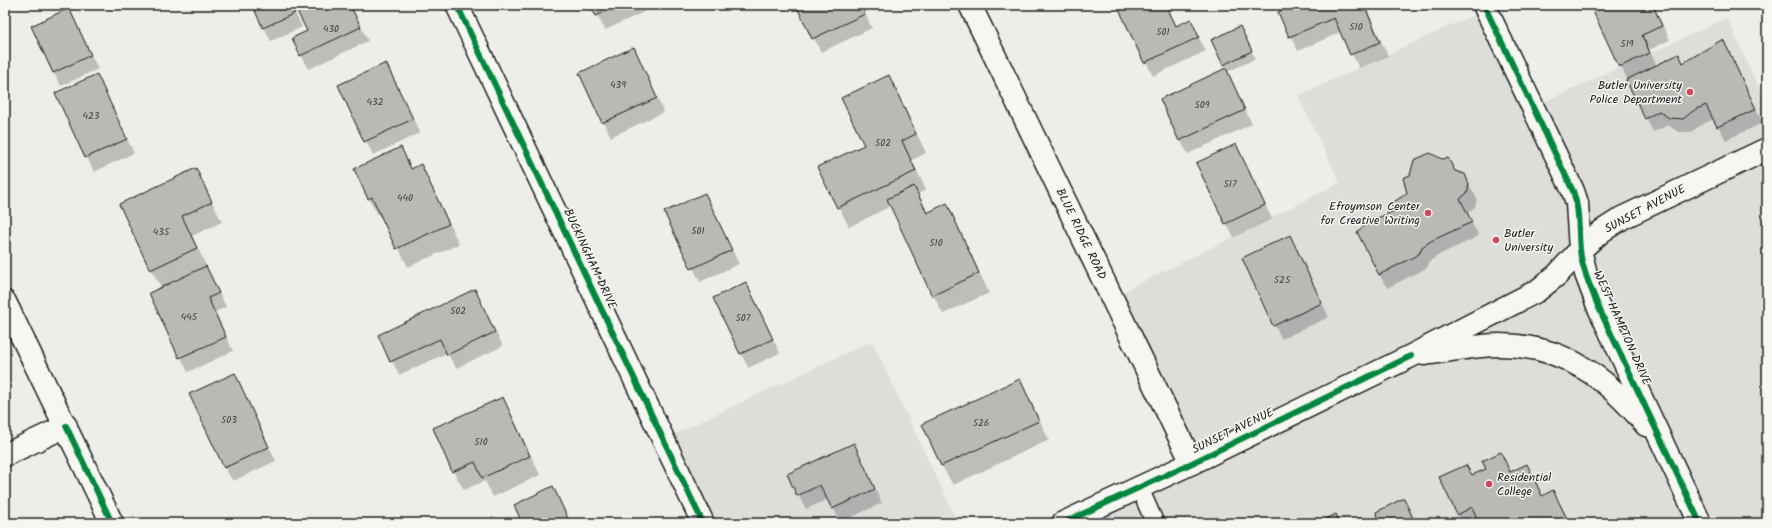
<svg xmlns="http://www.w3.org/2000/svg" width="1772" height="528" font-family="Kalam,sans-serif">
	<style>
		.built { fill: #ddddda }
		.shadow { fill: #0003 }
		.building { fill: #b9b9b6; stroke: #1c1c1c }
		.lines { fill: none; stroke-linecap: round; stroke-linejoin: round }
		.service-casing { stroke: #1c1c1c; stroke-width: 20 }
		.minor-casing { stroke: #1c1c1c; stroke-width: 25 }
		.tertiary-casing { stroke: #1c1c1c; stroke-width: 25 }
		.service { stroke: #f6f6f2; stroke-width: 17 }
		.minor { stroke: #f6f6f2; stroke-width: 22 }
		.tertiary { stroke: #f6f6f2; stroke-width: 22 }
		.cycleway-casing { stroke: #f6f6f2; stroke-width: 8 }
		.cycleway { stroke: #00873e; stroke-width: 6 }
		.poi-dot { fill: #d1495b; stroke: #f6f6f2; stroke-width: 1.5 }
		.labels { text-anchor: middle; dominant-baseline: central; stroke-width: 3; stroke-linejoin: round; paint-order: stroke }
		.number-label { font-size: 10px; fill: #434342 }
		.poi-label { font-size: 12px; fill: #1c1c1c; stroke: #f6f6f2; text-anchor: end }
		.street-label { font-size: 12px; fill: #1c1c1c; stroke: #f6f6f2 }
	</style>
	<rect width="100%" height="100%" fill="#edede9"/>
	<filter id="ink" filterUnits="userSpaceOnUse"><feTurbulence type="fractalNoise" baseFrequency=".025" numOctaves="2"/><feDisplacementMap in="SourceGraphic" scale="8" xChannelSelector="R" yChannelSelector="G"/><feConvolveMatrix kernelMatrix="1 2 1 2 8 2 1 2 1" color-interpolation-filters="sRGB"/></filter>
	<g filter="url(#ink)">
		<path class="built" d="M1480,12L1533,107L1727,18L1767,105V523H1064L1193,462L1111,298L1340,183L1298,96Z
			M872,341L958,523H706L668,437Z"/>
		<path class="shadow" d="M253,5H291L302,27L271,41Z
			M311,5H351L368,41L309,69L301,55L308,32Z
			M592,5H643L646,11L605,30Z
			M797,5H861L872,28L821,52Z
			M1118,5H1167L1177,27L1190,21L1206,51L1153,76Z
			M1296,5H1365L1388,56L1359,68L1341,32L1298,51L1279,12Z
			M1591,5H1653L1670,40L1649,50L1657,66L1678,55L1684,64L1723,41L1763,123L1726,140L1714,119L1701,125L1691,132H1678L1668,125L1653,132Z
			M69,10L98,69L61,86L53,72Z
			M1244,34L1255,59L1227,72L1252,124L1188,154L1180,140L1226,69L1224,64Z
			M633,49L664,112L611,137L580,73Z
			M386,64L420,133L373,155L339,86Z
			M96,75L134,153L94,172L56,94Z
			M888,77L899,96L926,153L912,160L926,190L918,194L928,213L946,205L957,224L989,293L943,314L933,295L891,206L849,227L819,168L865,146Z
			M1236,145L1272,219L1234,237L1226,223Z
			M400,149L412,169L420,166L431,184L459,244L408,267L383,217L380,218L369,199L356,170Z
			M196,170L222,222L192,236L226,307L215,312L233,351L188,372L150,294L162,288L151,270L121,204Z
			M1455,172L1464,175L1477,199L1475,207L1467,214L1479,236L1439,255L1430,261L1427,268L1387,288L1379,274L1396,211Z
			M705,194L739,264L700,282L666,212Z
			M1290,236L1329,317L1282,339L1274,325Z
			M746,284L780,353L748,368L714,298Z
			M475,291L503,346L456,368L447,353L399,375L379,335Z
			M234,374L276,461L233,481L225,468Z
			M1019,380L1030,399L1049,440L953,485L942,466L923,425Z
			M502,398L513,417L540,475L493,497L485,481L464,490L453,471Z
			M853,445L882,503L841,522L828,499L806,509L798,495Z
			M1500,453L1511,472L1527,465L1543,496L1553,491L1570,523H1463L1457,514L1472,476L1487,469Z
			M553,488L571,523H523Z
			M1403,500L1416,523H1379Z"/>
		<path class="building" d="M252,5H291L295,13L263,28Z
			M309,5H350L361,27L300,56L292,38L307,31L297,11Z
			M590,5H620L596,16Z
			M796,5H861L865,14L812,39Z
			M1117,5H1166L1176,26L1191,19L1199,37L1144,63Z
			M1293,5H1364L1380,42L1350,55L1334,18L1289,37L1278,12Z
			M1590,5H1653L1662,26L1642,35L1650,53L1619,67Z
			M69,8L91,55L53,73L31,26Z
			M1240,26L1252,51L1223,65L1211,40Z
			M1723,39L1756,109L1717,127L1706,105L1693,111L1683,119L1669,118L1659,111L1645,119L1626,80L1679,54L1683,63Z
			M634,47L657,98L602,123L579,73Z
			M386,63L413,119L364,142L338,85Z
			M1226,68L1245,110L1179,141L1160,99Z
			M97,74L127,139L85,158L55,93Z
			M889,75L916,134L902,141L916,171L837,208L817,167L864,145L841,98Z
			M1236,144L1265,205L1225,224L1196,163Z
			M401,147L411,169L421,164L449,224L396,249L372,197L368,199L354,169Z
			M1430,153L1442,159L1448,158L1455,171L1465,174L1469,184L1467,193L1460,199L1472,222L1431,241L1422,247L1419,254L1379,275L1357,232L1368,222L1394,211L1391,204L1407,193L1403,178L1410,175L1414,160Z
			M196,168L212,202L182,216L197,248L150,270L119,204Z
			M914,186L927,213L947,203L979,273L932,296L887,199Z
			M705,193L732,250L691,269L664,212Z
			M1290,235L1322,303L1273,326L1242,258Z
			M206,266L219,293L208,298L226,337L179,358L149,293Z
			M746,282L773,339L740,354L713,298Z
			M475,289L495,332L447,355L440,339L390,362L378,335Z
			M235,373L269,447L224,468L189,394Z
			M1020,379L1039,421L941,466L922,424Z
			M503,397L530,456L482,478L475,462L452,472L433,428Z
			M854,443L875,489L832,509L820,485L797,496L787,474Z
			M1501,452L1510,472L1527,464L1542,496L1553,490L1569,523H1479L1472,507L1457,515L1439,477L1466,465L1472,475L1486,469L1482,461Z
			M553,486L570,523H522L514,505Z
			M1404,498L1415,523H1377L1380,522L1376,512Z
			M1336,514L1340,523H1318Z
			M1360,518L1363,523H1350Z"/>
		<g class="lines">
			<g class="service-casing">
				<path id="service" d="M1139,487L1155,523"/>
			</g>
			<g class="minor-casing">
				<path id="minor" d="M457,5L703,523
					M970,5L1192,463
					M1484,5L1573,191L1577,203L1580,250
					M1580,250L1602,231L1624,217L1767,149
					M5,455L66,426"/>
			</g>
			<g class="tertiary-casing">
				<path id="tertiary" d="M1580,250L1586,274L1598,306L1700,523
					M5,302L112,523
					M1424,354C1449,351 1475,345 1500,345C1564,345 1607,378 1646,425
					M1063,523L1192,463L1411,356L1537,291L1557,275L1580,250"/>
			</g>
			<use href="#service" class="service"/>
			<use href="#minor" class="minor"/>
			<use href="#tertiary" class="tertiary"/>
			<g class="cycleway-casing">
				<path id="cycleway" d="M457,5L703,523
					M1484,5L1573,191C1580,210 1578,229 1580,250C1582,269 1591,288 1598,306L1700,523
					M66,426L112,523
					M1063,523L1192,463L1411,356"/>
			</g>
			<use href="#cycleway" class="cycleway"/>
		</g>
	</g>
	<g class="poi-dot">
		<circle cx="1690" cy="92" r="4"/>
		<circle cx="1428" cy="213" r="4"/>
		<circle cx="1496" cy="240" r="4"/>
		<circle cx="1489" cy="484" r="4"/>
	</g>
	<g class="labels">
		<g class="number-label">
			<text x="1356" y="27">510</text>
			<text x="331" y="29">430</text>
			<text x="1163" y="32">501</text>
			<text x="1627" y="44">519</text>
			<text x="618" y="85">439</text>
			<text x="375" y="102">432</text>
			<text x="1202" y="105">509</text>
			<text x="91" y="116">423</text>
			<text x="883" y="143">502</text>
			<text x="1230" y="184">517</text>
			<text x="405" y="198">440</text>
			<text x="698" y="231">501</text>
			<text x="161" y="232">435</text>
			<text x="936" y="243">510</text>
			<text x="1282" y="280">525</text>
			<text x="458" y="311">502</text>
			<text x="189" y="317">445</text>
			<text x="743" y="318">507</text>
			<text x="229" y="420">503</text>
			<text x="981" y="423">526</text>
			<text x="481" y="442">510</text>
		</g>
		<g class="poi-label">
			<text x="1682" y="85">Butler University<tspan x="1682" dy="14">Police Department</tspan></text>
			<text x="1420" y="206">Efroymson Center<tspan x="1420" dy="14">for Creative Writing</tspan></text>
			<text x="1504" y="233" text-anchor="start">Butler<tspan x="1504" dy="14">University</tspan></text>
			<text x="1497" y="477" text-anchor="start">Residential<tspan x="1497" dy="14">College</tspan></text>
		</g>
		<g class="street-label">
			<text transform="translate(1645 209) rotate(-28)">SUNSET AVENUE</text>
			<text transform="translate(1081 234) rotate(64)">BLUE RIDGE ROAD</text>
			<text transform="translate(590 259) rotate(65)">BUCKINGHAM DRIVE</text>
			<text transform="translate(1622 328) rotate(66)">WEST HAMPTON DRIVE</text>
			<text transform="translate(1233 431) rotate(-26)">SUNSET AVENUE</text>
		</g>
	</g>
	<rect width="1772" height="528" fill="none" stroke="#f6f6f2" stroke-width="20"/>
	<rect x="10" y="10" width="1752" height="508" fill="none" stroke="#1c1c1c" stroke-width="1.5" filter="url(#ink)"/>
</svg>
